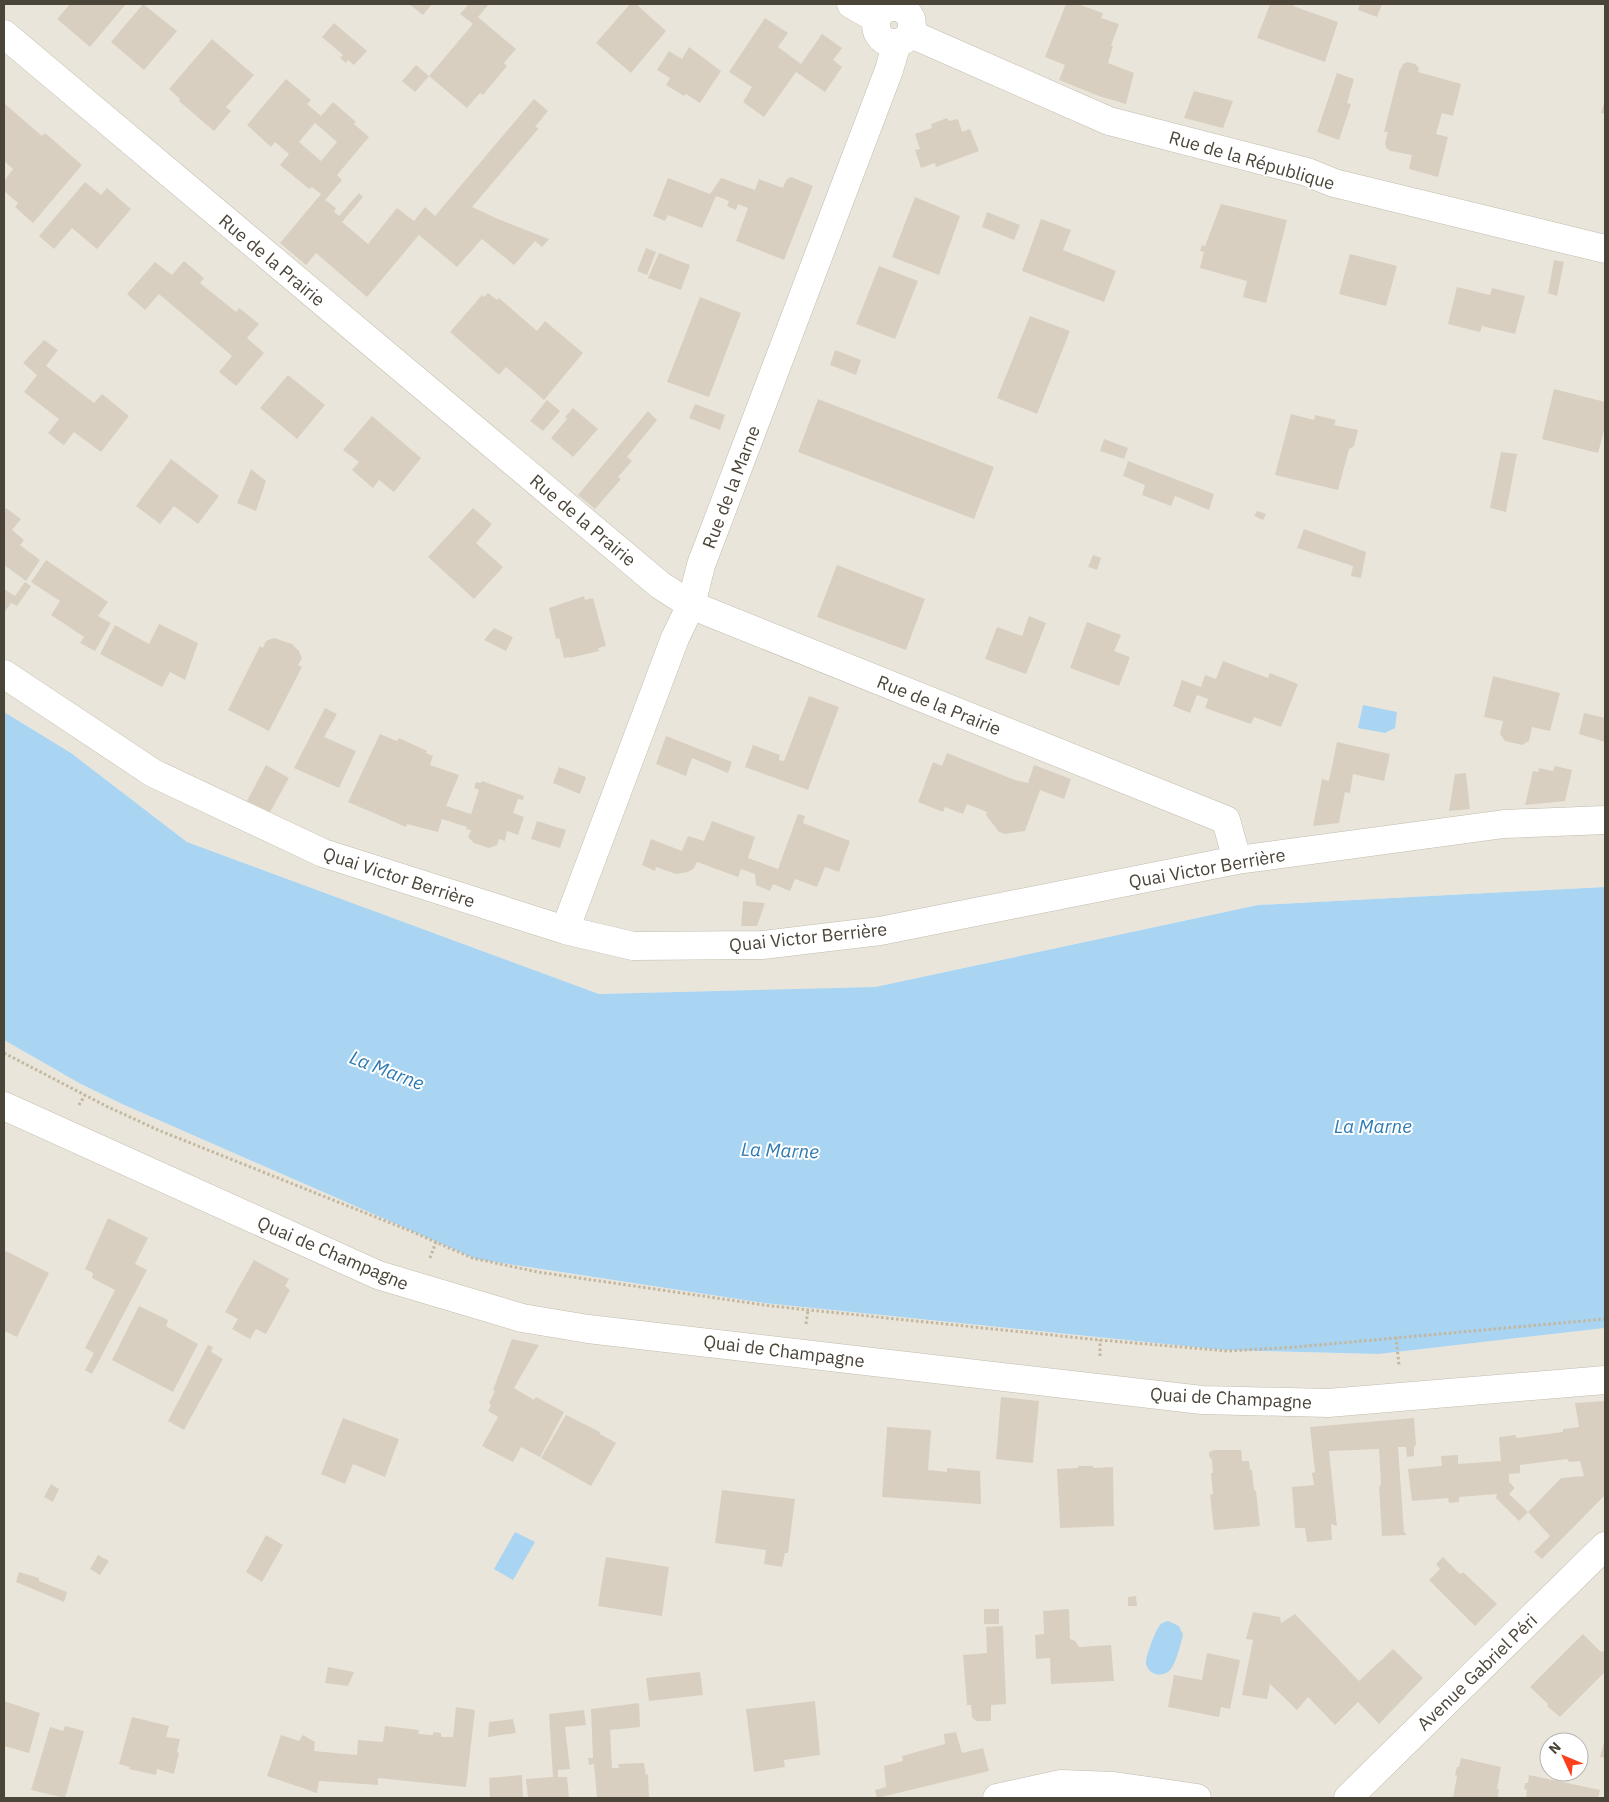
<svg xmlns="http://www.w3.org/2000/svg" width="1609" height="1802" font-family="'IBM Plex Sans',sans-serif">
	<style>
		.residential { fill: #eae5da; fill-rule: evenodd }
		.water { fill: #a9d4f2 }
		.building { fill: #d8cfc1; fill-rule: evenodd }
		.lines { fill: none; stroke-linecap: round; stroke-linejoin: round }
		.minor-casing { stroke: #c2bbae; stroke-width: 29 }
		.path { stroke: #c4b79f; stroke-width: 3; stroke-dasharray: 2.5 2.5; stroke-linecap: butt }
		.minor { stroke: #fff; stroke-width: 28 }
		.labels { text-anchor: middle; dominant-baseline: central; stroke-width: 4; stroke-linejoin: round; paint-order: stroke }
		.street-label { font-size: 18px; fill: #4b4439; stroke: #fff }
		.water-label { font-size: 19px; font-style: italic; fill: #2e7ab2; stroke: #fff }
	</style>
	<rect width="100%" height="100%" fill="#f6f3ec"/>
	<path class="residential" d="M4,4H1605V887L1258,905L875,987L599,994L187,842L71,753L4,712Z
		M4,1040L79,1083L122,1104L476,1259L764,1303L1224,1350L1379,1354L1605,1328V1798H4ZM1549,1742H1579V1772H1549Z"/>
	<path class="water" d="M1363,705L1397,712L1395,728L1385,733L1358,728Z
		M4,712L71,753L187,842L599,994L875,987L1258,905L1605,887V1328L1379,1354L1224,1350L764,1303L476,1259L122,1104L79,1083L4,1040Z
		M515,1532L535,1542L513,1580L494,1569Z
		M1168,1621L1179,1626L1183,1635C1180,1646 1177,1660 1171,1669C1164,1678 1149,1676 1146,1664C1145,1658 1156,1628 1161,1624C1162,1623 1167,1621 1168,1621Z"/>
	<path class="building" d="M70,4H126L90,47L57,19Z
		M143,4L177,31L144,70L111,42Z
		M409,4H432L423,15Z
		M469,4H489L478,17L516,49L504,63L507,66L483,95L480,93L467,108L429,76L473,24L460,14Z
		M630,4H636L666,31L631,73L596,43Z
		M1066,4H1077L1103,13L1101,18L1119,24L1111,46H1113L1108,63L1134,73L1126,104L1099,96L1059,80L1065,65L1045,57Z
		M1270,4H1294L1293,6L1338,22L1325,62L1257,38Z
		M1360,4H1382L1377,17L1358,10Z
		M765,18L788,33L778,47L801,64L822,34L842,48L833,60L842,67L825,92L796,72L764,117L743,102L752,87L729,72Z
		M334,23L367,51L354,65L348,60L346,63L340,58L343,55L322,37Z
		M212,39L254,75L226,107L231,111L214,131L179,101L180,99L169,89Z
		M689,47L721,71L700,103L686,94L684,96L666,85L670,78L657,70L669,51L682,59Z
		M1407,62L1415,64L1419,68L1418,72L1461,84L1453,116L1442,113L1436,134L1448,137L1438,177L1409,169L1412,155L1391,151L1386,148L1385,143L1388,132H1384L1400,68L1401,69L1403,64Z
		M416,65L429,76L415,92L402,81Z
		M1337,73L1354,79L1347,103L1351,104L1339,140L1317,132Z
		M286,79L311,100L307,104L321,116L333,102L356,122L354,124L369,137L337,175L342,180L325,200L336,208L334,212L339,216L359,193L363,197L342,222L368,244L397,208L414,221L425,207L435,216L534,99L548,111L535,127L539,128L472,207L498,219L549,239L542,247L535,241L514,265L482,239L457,267L419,235L367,297L316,253L306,265L280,243L321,194L312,187L309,189L280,165L289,154L275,142L271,147L247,125ZM315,123L337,142L321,161L299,142Z
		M1194,91L1233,101L1223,128L1184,118Z
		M1605,100V114L1601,113Z
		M5,104L42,136L45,133L82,165L33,223L15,207L18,203L4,191V181L13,169L4,161V105Z
		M947,118L949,121L958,119L962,132L970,129L979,151L936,167L935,163L921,168L915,150L920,149L915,134L932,128L931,124Z
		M791,177L813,186L784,260L736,241L748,208L738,204L736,210L727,206L729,201L716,196L702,228L668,215L665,221L653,216L668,178L710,194L721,178L755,190L759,179L783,188L786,180Z
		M85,182L101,195L107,188L131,209L97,249L72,228L54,249L39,236Z
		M915,197L960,216L939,275L892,257Z
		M1221,204L1287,220L1266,303L1243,297L1247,281L1200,268L1204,252L1200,251L1202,245L1205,246Z
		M987,212L1020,225L1014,240L982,227Z
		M1041,219L1071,230L1063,250L1116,271L1104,302L1022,271Z
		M646,248L656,252L647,275L637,271Z
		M659,253L690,265L681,290L648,278Z
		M1350,254L1397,266L1386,306L1339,294Z
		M1554,260L1564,262L1557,296L1548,293Z
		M184,261L204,278L200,283L236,312L239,308L259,324L247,338L264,353L236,386L219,372L232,356L159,294L145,310L127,294L155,262L172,275Z
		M879,266L918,281L895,339L856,324Z
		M1457,287L1490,295L1492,288L1525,296L1515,334L1482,326L1480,332L1448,324Z
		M488,293L497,300L499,298L537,331L545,321L583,353L544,400L506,367L499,375L450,332L482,295L484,297Z
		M700,297L741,313L709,397L667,382Z
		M1030,316L1070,331L1037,414L997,398Z
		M44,340L58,350L46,366L94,403L102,394L129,416L101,452L74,432L64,445L62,444L48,433L59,419L24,392L37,375L23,363Z
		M835,350L861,360L856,375L830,365Z
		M288,375L325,405L297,439L260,408Z
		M1554,389L1605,402V427L1598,453L1542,439Z
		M818,399L994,467L974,519L798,452Z
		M547,400L560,411L543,431L530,421Z
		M695,404L725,415L720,430L689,418Z
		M573,408L598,429L573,457L551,438L567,419L565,417Z
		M648,411L657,420L627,457L632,461L618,477L621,479L595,509L578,495Z
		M1291,414L1314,420L1315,415L1336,420L1334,425L1358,430L1354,446L1349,449L1338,490L1275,475Z
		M372,416L421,458L394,492L379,480L373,488L352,470L359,462L343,450Z
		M1104,439L1128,448L1124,459L1100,451Z
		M1501,452L1517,454L1506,512L1490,508Z
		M171,459L219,496L198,524L174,506L160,524L136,506Z
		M1128,461L1214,494L1209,510L1175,496L1171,506L1142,495L1145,485L1123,476Z
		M251,469L266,481L256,511L237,503Z
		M6,508L21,519L12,530L24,540L20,545L40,560L26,581L4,565V511Z
		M473,508L492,524L476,543L503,567L474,599L428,557Z
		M1257,511L1266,514L1263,520L1254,516Z
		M1304,529L1366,552L1361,578L1351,576L1353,566L1297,548Z
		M1093,555L1101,558L1097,570L1088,567Z
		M46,560L108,602L98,616L111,623L95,651L80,643L84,637L51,615L60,601L31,582Z
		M837,565L925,599L906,650L817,617Z
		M25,582L31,586L17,606L11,603L4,613V589L15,596Z
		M584,596L585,600L593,598L606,646L598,648L599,651L570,658V657L564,658L559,638L556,639L549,608Z
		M1029,616L1046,623L1026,674L985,659L997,627L1022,636Z
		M1087,622L1121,635L1114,651L1130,657L1119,686L1070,668Z
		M159,624L198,643L185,680L170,672L162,687L100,654L115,625L149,644Z
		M494,628L513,637L506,651L484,640Z
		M274,638L292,644L299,651L302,659L298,665L302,667L269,731L228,710L260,646L263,648L266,641Z
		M1223,661L1268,678L1270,673L1298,684L1281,727L1254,717L1251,724L1205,708L1208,699L1197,695L1190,713L1173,706L1182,680L1201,687L1205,675L1216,679Z
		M1493,676L1560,693L1550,731L1532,727L1529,741L1522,745L1505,741L1500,734L1503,721L1484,717Z
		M809,696L839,707L808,790L745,767L753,745L780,755L779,760L784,761Z
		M325,708L337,714L324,737L356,751L339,788L294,768Z
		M1584,713L1605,718V742L1579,734Z
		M380,734L397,741L399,738L427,751L426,753L433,756L430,765L459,775L446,806L471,814L479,790L474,788L476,782L481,783L482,781L524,796L523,800L518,799L513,813L524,817L518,835L507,831L505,841L499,839L497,845L489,848L474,843L468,837L471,830L466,829L467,827L442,819L438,832L407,824L406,827L348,802Z
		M666,736L732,762L728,773L692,758L686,776L656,764Z
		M1337,742L1390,754L1384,781L1353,774L1350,793L1345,792L1339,823L1313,826L1322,779L1329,781Z
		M947,753L1015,780L1028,783L1034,765L1071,779L1064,799L1040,790L1025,831L1005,834L999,832L986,815L987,812L967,804L963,814L945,807L943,812L918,802L933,762L942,766Z
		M266,765L289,778L270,812L247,801Z
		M1555,766L1572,770L1565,801L1525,805L1533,771L1538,772L1539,768L1553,771Z
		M559,767L586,777L580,794L553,783Z
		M1466,773L1470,809L1449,811L1455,774Z
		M798,814L805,816L803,823L850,841L839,872L825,867L817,887L795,879L790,891L773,884L770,891L756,885L755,874L741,869L738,877L697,862L694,868L688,872L676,874L656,867L655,871L642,865L651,839L682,851L688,836L704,841L712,821L755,837L748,858L778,869Z
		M537,821L566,830L560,848L531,839Z
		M743,901L765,903L757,926H741Z
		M108,1218L148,1238L135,1264L147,1270L92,1374L85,1370L94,1353L85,1348L115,1290L92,1278L93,1273L85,1269Z
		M6,1251L49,1273L17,1337L4,1331V1254Z
		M254,1260L289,1279L285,1286L290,1290L266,1334L256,1329L250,1339L232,1329L238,1319L225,1312Z
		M139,1306L168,1320L166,1326L198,1344L173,1392L112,1360Z
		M512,1339L539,1345L514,1388L534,1400L536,1397L564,1412L540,1457L521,1447L513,1462L482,1446L498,1417L488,1411L491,1405L489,1403L495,1391L493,1390Z
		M208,1345L213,1347L211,1352L223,1359L184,1430L168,1421Z
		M1001,1397L1039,1401L1033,1463L996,1459Z
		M1605,1401V1495L1542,1559L1534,1552L1550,1536L1528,1512L1561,1478L1584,1476L1580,1461L1569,1462L1567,1459L1520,1465V1473L1509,1474V1482L1515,1488L1509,1494L1528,1512L1519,1521L1496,1498L1497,1494L1459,1497V1502L1449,1503L1448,1498L1412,1501L1408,1469L1442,1466L1441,1456L1458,1455V1464L1501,1461L1499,1437L1516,1435V1438L1563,1432V1429L1579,1427L1575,1403Z
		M566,1415L600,1432V1434L616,1443L591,1486L541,1458Z
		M343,1418L399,1439L385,1477L353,1464L345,1484L321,1474Z
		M1414,1418L1416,1445L1414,1447V1456L1407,1457L1406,1447H1398L1404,1532L1407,1535L1382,1536L1379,1486L1381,1485L1379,1449L1329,1451L1337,1526L1331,1524L1332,1540L1307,1542L1305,1528H1295L1292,1487L1314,1485L1312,1473L1315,1472L1310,1427Z
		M887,1427L931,1430L928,1470L947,1472V1468L980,1471L981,1504L882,1497Z
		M1214,1450H1241L1242,1461H1249L1250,1470H1252L1254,1490L1256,1491L1260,1526L1214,1530L1210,1495L1213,1494L1211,1473H1213L1212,1460L1209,1456V1452Z
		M1078,1466H1093V1468L1113,1467L1114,1526L1060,1528L1057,1469L1078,1468Z
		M51,1484L59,1489L53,1502L44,1497Z
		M722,1490L795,1499L788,1553H785L782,1567L764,1564L766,1550L715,1543Z
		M266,1535L283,1545L262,1582L246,1572Z
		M98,1555L109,1561L100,1575L90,1569Z
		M606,1557L669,1567L662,1616L598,1606Z
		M1443,1557L1460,1574L1463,1572L1497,1604L1475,1626L1429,1580L1440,1569L1436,1564Z
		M19,1572L39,1578V1581L67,1592L64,1602L16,1582Z
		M1136,1596L1137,1606H1128V1597Z
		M984,1609H999V1624H984Z
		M1069,1609L1070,1639L1075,1641L1079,1647L1111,1645L1114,1681L1051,1684L1050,1658L1036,1659L1035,1635L1044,1634L1043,1611Z
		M1253,1612L1280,1617L1281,1623L1295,1614L1359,1681L1393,1649L1423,1678L1379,1724L1358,1702L1335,1725L1308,1697L1297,1710L1270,1684L1267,1699L1242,1695L1253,1640L1246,1639Z
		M1003,1626L1006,1704L991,1705V1721H976L972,1717L971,1705H967L963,1655L987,1653L986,1627Z
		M1583,1634L1601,1652L1602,1650L1605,1653V1672L1560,1717L1547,1706L1548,1704L1530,1687Z
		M1207,1653L1240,1660L1230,1709L1221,1707L1219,1717L1168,1707L1174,1675L1202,1680Z
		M328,1667L354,1672L348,1686L325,1683Z
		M700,1672L703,1695L649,1701L646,1678Z
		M4,1701L40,1713L29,1753L4,1746Z
		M815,1701L820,1755L784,1760L785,1767L754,1772L746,1709Z
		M639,1703L640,1727L610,1730L612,1768H619L618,1764L644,1763L646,1775L648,1774L649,1798H597L594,1764L589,1765L588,1758H593L591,1709Z
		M456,1707L475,1710L466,1787L378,1778V1785L319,1781L317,1793L267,1776L281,1735L299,1741L303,1735L315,1742L314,1751L357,1755L358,1740L383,1742L385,1726L419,1730L418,1734L433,1735V1732L441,1733V1737H453Z
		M584,1710L586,1725L565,1727L570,1769L558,1770V1777H567L569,1798H528L526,1779L553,1777L549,1714Z
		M132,1717L169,1726L166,1737L180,1739L177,1752L179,1753L174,1774L157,1769L156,1775L129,1769L130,1767L119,1764Z
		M513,1719L516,1733L488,1737L489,1722Z
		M65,1726L84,1731L65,1798L31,1790L50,1727L63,1731Z
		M956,1732L962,1753L983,1748L989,1771L877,1798L875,1790L886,1787L884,1766L903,1761L902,1756L945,1744L944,1734Z
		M1604,1742H1605V1758L1600,1757Z
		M1461,1758L1501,1767L1497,1789H1499L1498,1797L1453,1798L1457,1776L1455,1775L1457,1767H1459Z
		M522,1775L523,1798H490L489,1778Z
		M1529,1775L1600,1790L1598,1798H1526L1527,1790L1524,1789L1525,1783H1528Z"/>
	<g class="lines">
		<g class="minor-casing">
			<path id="minor" d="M851,4L877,19
				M876 25a18 18 0 1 1 36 0a18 18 0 1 1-36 0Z
				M4,34L660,585L691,605L1226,820L1237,860
				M911,34L1109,121L1307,172L1334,183L1605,249
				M4,674L153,773L323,853L565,930L633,946L762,945L880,931L1237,860L1504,824L1605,820
				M565,930L675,638L691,605L701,565L889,70L897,43
				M4,1106L378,1275L522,1318L588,1329L1202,1400L1328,1403L1605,1380
				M997,1798L1061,1784L1114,1786L1197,1798
				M1348,1798L1605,1546"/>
		</g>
		<path class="path" d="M4,1053L106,1106L158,1130L413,1232L472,1258L538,1272L771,1306L1100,1340L1228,1351L1296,1347L1605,1319
			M79,1105L85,1095
			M430,1258L436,1242
			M806,1324L808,1310
			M1396,1337L1399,1365
			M1100,1356V1340"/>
		<use href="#minor" class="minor"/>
	</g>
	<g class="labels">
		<g class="street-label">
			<text transform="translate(1252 160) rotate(16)">Rue de la République</text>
			<text transform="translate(272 260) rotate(40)">Rue de la Prairie</text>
			<text transform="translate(731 487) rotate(-69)">Rue de la Marne</text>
			<text transform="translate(583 520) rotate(40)">Rue de la Prairie</text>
			<text transform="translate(939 705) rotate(22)">Rue de la Prairie</text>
			<text transform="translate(1207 868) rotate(-10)">Quai Victor Berrière</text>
			<text transform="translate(399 877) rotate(18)">Quai Victor Berrière</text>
			<text transform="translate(808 937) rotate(-6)">Quai Victor Berrière</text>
			<text transform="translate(333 1253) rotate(23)">Quai de Champagne</text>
			<text transform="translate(784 1351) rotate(7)">Quai de Champagne</text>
			<text transform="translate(1231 1398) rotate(3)">Quai de Champagne</text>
			<text transform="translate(1477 1672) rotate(-44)">Avenue Gabriel Péri</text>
		</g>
		<g class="water-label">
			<text transform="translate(387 1070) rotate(21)">La Marne</text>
			<text x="1373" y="1126">La Marne</text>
			<text transform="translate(780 1150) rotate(2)">La Marne</text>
		</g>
	</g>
	<rect width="1609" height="1802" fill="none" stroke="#4b4439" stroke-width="10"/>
	<g transform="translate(1564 1757) rotate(314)"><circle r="24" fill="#ffffff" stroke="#b7b4b0"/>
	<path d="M0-4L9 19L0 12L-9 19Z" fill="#fc3f1d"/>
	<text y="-8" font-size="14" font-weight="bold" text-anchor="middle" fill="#4b4439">N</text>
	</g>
</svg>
